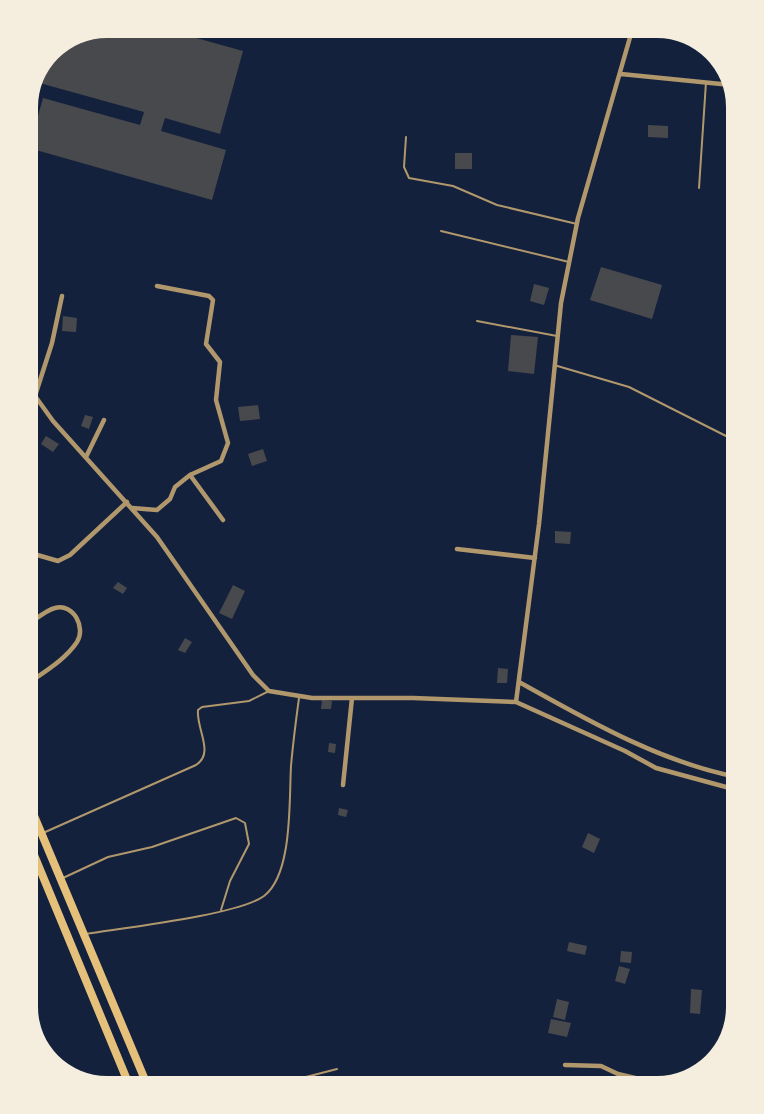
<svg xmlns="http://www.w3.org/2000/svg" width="764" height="1114" font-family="Spectral,serif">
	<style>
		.building { fill: #48494c }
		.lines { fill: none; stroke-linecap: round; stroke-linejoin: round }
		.service { stroke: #b1986c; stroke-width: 2 }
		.minor { stroke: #b1986c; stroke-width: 4.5 }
		.trunk { stroke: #e5c07b; stroke-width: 8 }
	</style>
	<rect width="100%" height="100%" fill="#14213d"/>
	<path class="building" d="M106,27H157L243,51L220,134L165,118L161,131L226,150L212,200L29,148L43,98L140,125L144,112L36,82L54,47Z
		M648,125L668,126V138L648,137Z
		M455,153H472V169H455Z
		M601,267L662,285L652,319L590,300Z
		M534,284L549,288L544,305L530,301Z
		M63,316L77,318L76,332L62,331Z
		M511,335L538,337L534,374L508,371Z
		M258,405L260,419L240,421L238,407Z
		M85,415L93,417L89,429L81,426Z
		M46,436L59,444L53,452L41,444Z
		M263,449L267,461L252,466L248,454Z
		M555,531L571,532L570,544L555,543Z
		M118,582L127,588L123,594L113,588Z
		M233,585L245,591L232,619L219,613Z
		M185,638L192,642L185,653L178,650Z
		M498,668L508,669L507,683H497Z
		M322,700L332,701L331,709H321Z
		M329,743L336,744L335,753L328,752Z
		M339,808L348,810L346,817L338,815Z
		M588,833L600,839L594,853L582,847Z
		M569,942L587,946L585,955L567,951Z
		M621,951L632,952L631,963L620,962Z
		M619,966L630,969L625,984L615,981Z
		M691,989L702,990L700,1014L690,1013Z
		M557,999L569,1002L565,1020L553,1017Z
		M551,1019L571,1023L567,1037L548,1033Z"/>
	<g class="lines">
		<path class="service" d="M406,137L404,167L409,178L453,186L497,205L577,224
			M699,188L706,82
			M441,231L569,262
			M477,321L557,336
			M554,365L629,387L726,436
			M43,833L196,765C215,753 196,729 198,710L202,707L249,701L269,691
			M63,878L108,857L152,847L236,818L245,823L249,844L230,881L221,910
			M86,934C123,928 238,915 264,896C293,874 289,799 291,766C293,743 296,720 299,698
			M267,1087L337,1069"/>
		<path class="minor" d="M621,74L731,85
			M27,391L35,396L53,421L157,537L253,675L269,691L312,698H413L516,702L539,524L561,303L578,218L633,27
			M35,396L52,343L62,296
			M86,457L104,420
			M190,475L223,520
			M132,508L157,510L170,499L175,487L190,475L221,461L228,443L216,400L220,362L206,344L213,300L209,296L157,286
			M457,549L535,558
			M27,552L58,561L70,555L127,502
			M519,682C587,720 660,762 737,777
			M27,684C44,672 65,660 77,642C86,628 74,603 55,608C46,610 35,620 27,625
			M516,702L625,751L656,768L737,790
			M343,785L352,698
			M565,1065L601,1066L618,1074L665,1085"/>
		<path class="trunk" d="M27,799L148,1087
			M27,838L130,1087"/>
	</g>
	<path d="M0 0H764V1114H0ZM107 38H657A69 69 0 0 1 726 107V1007A69 69 0 0 1 657 1076H107A69 69 0 0 1 38 1007V107A69 69 0 0 1 107 38Z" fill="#f5edde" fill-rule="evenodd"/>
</svg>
